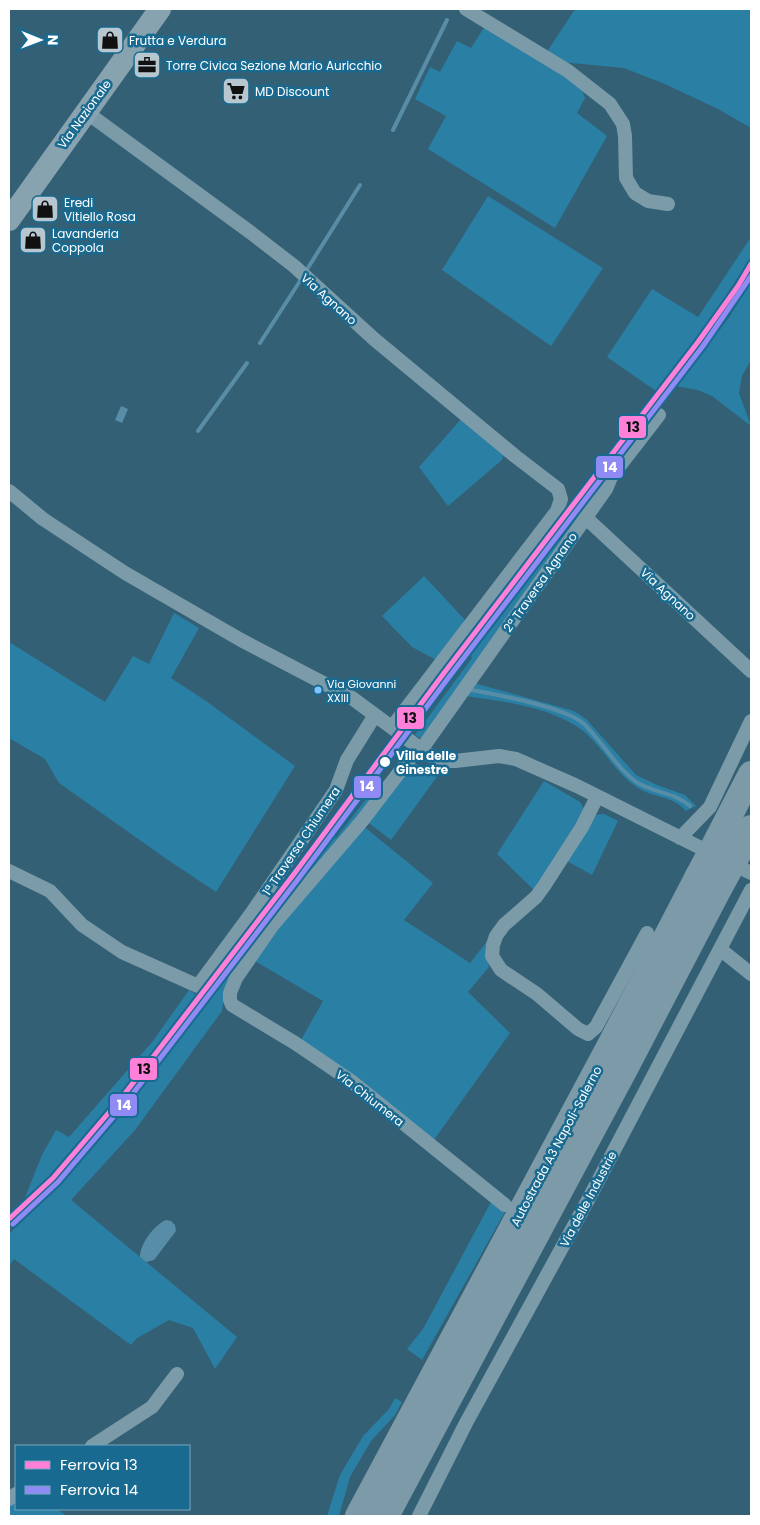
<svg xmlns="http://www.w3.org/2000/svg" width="760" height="1525" font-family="Poppins,sans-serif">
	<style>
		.green { fill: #2a7fa5 }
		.water { fill: #578da6 }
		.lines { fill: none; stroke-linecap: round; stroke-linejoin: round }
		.stream { stroke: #578da6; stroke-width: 4 }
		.minor { stroke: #7b9ba8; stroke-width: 14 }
		.primary { stroke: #88a3b0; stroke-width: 22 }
		.motorway { stroke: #7c9aa7; stroke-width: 26 }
		.motorway-bridge { stroke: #7c9aa7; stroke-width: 26 }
		.rail-1-casing { stroke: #196a90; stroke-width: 9 }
		.rail-2-casing { stroke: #196a90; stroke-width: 9 }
		.rail-1 { stroke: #ff80d8; stroke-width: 5 }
		.rail-2 { stroke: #8f8af4; stroke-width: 5 }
		.bus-dot { fill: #80c4ff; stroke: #196a90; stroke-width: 2 }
		.stop-dot { fill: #fff; stroke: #196a90; stroke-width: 2 }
		.labels { text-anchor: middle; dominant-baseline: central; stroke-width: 5; stroke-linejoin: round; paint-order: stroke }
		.bus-label { font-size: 11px; fill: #fff; stroke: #196a90; text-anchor: start }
		.poi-label { font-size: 12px; fill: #fff; stroke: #196a90; text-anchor: start }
		.street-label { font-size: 12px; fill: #fff; stroke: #196a90 }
		.stop-label { font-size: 12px; font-weight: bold; fill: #fff; stroke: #196a90; text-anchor: start }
		.line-badge { stroke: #196a90; stroke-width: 2 }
		.badge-label { font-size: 14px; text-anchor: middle; font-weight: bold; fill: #fff }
		.pale-badge-label { font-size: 14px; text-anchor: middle; font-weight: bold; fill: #111 }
	</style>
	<rect width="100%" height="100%" fill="#346075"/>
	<path class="green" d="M575,9H751V128L718,109L665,84L624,68L561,62L545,55Z
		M485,26L548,62L582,90L585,98L577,113L607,136L555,228L428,149L446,116L415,99L430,67L440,72L457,41L471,48Z
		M488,196L603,268L551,346L442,270Z
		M751,237V257L708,323L656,391L607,357L652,289L698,317Z
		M751,282V360L742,376L739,393L751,426L712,396L698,390L676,386L728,319Z
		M462,418L504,453L502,460L448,506L419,467Z
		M597,487L600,489L424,740L415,735L472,658L470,655Z
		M424,576L467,622L438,661L412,647L382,616Z
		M174,613L199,628L171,678L206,701L295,766L216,892L168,860L59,783L45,759L9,738V642L105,702L133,656L149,664Z
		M474,683L574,711L586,719L636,775L657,785L685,795L696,806L686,811C673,795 651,798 635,786C614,771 602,746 582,730C552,707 502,701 465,696Z
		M414,763L439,774L391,840L366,821Z
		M394,768L397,770L224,996L222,1011L135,1130L71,1200L237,1337L215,1369L193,1328L169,1320L137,1338L131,1345L14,1259L9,1266V1234L63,1181L104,1134L333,836L336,838L380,781L383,783Z
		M544,781L580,802L585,810L535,891L497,854Z
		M604,814L618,821L592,875L567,861L594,815Z
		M362,825L433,883L404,920L470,963L488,940L487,954L489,967L468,992L510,1033L434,1140L301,1040L323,1001L253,960Z
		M189,990L197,995C142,1068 86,1140 22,1205L42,1155L56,1130L69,1137L153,1041Z
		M492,1200L506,1210L422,1360L407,1349L423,1329Z
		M395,1398L402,1402L395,1415L371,1441L350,1477L339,1516H327L340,1475L363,1436L389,1409Z
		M16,1499V1509H57L67,1516H9V1504Z"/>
	<path class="water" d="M121,406L128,409L122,423L115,420Z
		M166,1220L171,1221L175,1225L176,1231L154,1260L146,1262L140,1257C140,1244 154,1225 166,1220Z"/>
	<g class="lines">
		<path class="stream" d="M393,130L447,20
			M306,271L360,185
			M260,343L300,281
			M198,431L247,363
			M472,690C499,695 565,707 584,724C601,740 619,771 638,783C654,793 675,792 690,806"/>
		<path class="minor" d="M466,9L568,71L610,104L623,124L625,136L626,178L635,193L648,201L668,204
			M86,112L250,232L294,266L374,339L515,456L558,489L561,499L557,511L392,727
			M9,491L43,519L125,573L241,640L352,698L429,755L442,761H455L499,756L516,759L577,786L751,873
			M585,517L751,671
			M418,748L362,821L272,926L236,978L230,993V1000L232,1005L295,1043L351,1081L505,1205
			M421,750L606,489L611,477L659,415
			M597,797L582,827L544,886L536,897L504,925L496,936L493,945L492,956L501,970L537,994L578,1029L588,1034L596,1027L647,933
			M680,838L710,807L751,721
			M9,871L50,891L82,925L122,952L198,986L251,914L336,790L347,760L375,715
			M720,949L751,974
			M92,1446L152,1407L177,1374
			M9,1499L16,1494
			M419,1516L466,1423L588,1200L751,890"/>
		<path class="primary" d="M9,220L160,9"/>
		<path class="motorway" d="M718,838L751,774
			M742,847L751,828
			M358,1516L608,1049L698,876
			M386,1516L626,1067L720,887"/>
		<path class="motorway-bridge" d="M698,876L718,838
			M720,887L742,847"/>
		<g class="rail-1-casing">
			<path id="rail-1" d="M9,1219L53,1178L123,1096L294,874L444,673L698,342L738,286L751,264"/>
		</g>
		<g class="rail-2-casing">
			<path id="rail-2" d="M13,1224L58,1182L128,1100L299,878L449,677L703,346L751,276"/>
		</g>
		<use href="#rail-1" class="rail-1"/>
		<use href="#rail-2" class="rail-2"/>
	</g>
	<defs>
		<g id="shop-square" transform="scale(1.4375)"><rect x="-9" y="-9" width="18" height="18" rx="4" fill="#b8c7cf" stroke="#196a90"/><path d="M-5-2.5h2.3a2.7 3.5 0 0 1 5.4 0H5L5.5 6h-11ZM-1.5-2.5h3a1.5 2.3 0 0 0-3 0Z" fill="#111"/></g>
		<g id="office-square" transform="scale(1.4375)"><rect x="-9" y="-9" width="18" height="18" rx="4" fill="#b8c7cf" stroke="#196a90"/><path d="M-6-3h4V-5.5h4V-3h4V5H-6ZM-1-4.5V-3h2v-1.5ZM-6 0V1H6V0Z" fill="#111"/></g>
		<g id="supermarket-square" transform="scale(1.4375)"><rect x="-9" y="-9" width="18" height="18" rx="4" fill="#b8c7cf" stroke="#196a90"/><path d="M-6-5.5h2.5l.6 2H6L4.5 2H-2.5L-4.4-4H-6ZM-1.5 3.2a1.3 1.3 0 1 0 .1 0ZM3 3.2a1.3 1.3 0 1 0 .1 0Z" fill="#111"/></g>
	</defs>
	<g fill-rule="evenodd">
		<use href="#shop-square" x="110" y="40"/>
		<use href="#office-square" x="147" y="65"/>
		<use href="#supermarket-square" x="236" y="91"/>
		<use href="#shop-square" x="45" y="209"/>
		<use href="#shop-square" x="33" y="240"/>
	</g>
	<circle class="bus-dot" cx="318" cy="690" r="4.5"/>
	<circle class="stop-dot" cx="385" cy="762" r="6"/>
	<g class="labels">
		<g class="bus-label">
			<text x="327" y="684">Via Giovanni<tspan x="327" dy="14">XXIII</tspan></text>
		</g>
		<g class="poi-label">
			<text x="129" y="40">Frutta e Verdura</text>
			<text x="166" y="65">Torre Civica Sezione Mario Auricchio</text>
			<text x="255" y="91">MD Discount</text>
			<text x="64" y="202">Eredi<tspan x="64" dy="14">Vitiello Rosa</tspan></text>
			<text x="52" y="233">Lavanderia<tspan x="52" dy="14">Coppola</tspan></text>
		</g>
		<g class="street-label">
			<text transform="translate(84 114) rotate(-54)">Via Nazionale</text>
			<text transform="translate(329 299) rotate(42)">Via Agnano</text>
			<text transform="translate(540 582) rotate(-55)">2ª Traversa Agnano</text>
			<text transform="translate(668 594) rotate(43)">Via Agnano</text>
			<text transform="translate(301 841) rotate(-56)">1ª Traversa Chiumera</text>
			<text transform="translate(370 1098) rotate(38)">Via Chiumera</text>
			<text transform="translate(556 1146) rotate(-62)">Autostrada A3 Napoli-Salerno</text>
			<text transform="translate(588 1199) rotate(-62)">Via delle Industrie</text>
		</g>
		<g class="stop-label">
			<text x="396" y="755">Villa delle<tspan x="396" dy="14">Ginestre</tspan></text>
		</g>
	</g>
	<g class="line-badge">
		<rect x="618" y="415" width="29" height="24" rx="5" fill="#ff80d8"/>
		<rect x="595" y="455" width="29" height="24" rx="5" fill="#8f8af4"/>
		<rect x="396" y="706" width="29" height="24" rx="5" fill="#ff80d8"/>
		<rect x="353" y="775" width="29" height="24" rx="5" fill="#8f8af4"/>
		<rect x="129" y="1057" width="29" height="24" rx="5" fill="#ff80d8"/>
		<rect x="109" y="1093" width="29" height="24" rx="5" fill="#8f8af4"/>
	</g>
	<g class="badge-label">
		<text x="610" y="472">14</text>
		<text x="367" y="791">14</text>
		<text x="124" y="1110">14</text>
	</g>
	<g class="pale-badge-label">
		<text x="633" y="432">13</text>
		<text x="410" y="723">13</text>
		<text x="144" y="1074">13</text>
	</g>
	<rect width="760" height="1525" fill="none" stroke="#ffffff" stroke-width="20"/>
	<rect x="15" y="1445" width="175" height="65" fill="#196a90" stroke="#75a6bc"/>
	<rect x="25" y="1461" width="25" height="8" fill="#ff80d8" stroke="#75a6bc"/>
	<text x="60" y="1470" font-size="15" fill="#ffffff">Ferrovia 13</text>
	<rect x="25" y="1486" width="25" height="8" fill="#8f8af4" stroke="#75a6bc"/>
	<text x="60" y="1495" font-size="15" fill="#ffffff">Ferrovia 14</text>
	<g transform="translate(40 40) rotate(91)" stroke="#196a90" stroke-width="4" paint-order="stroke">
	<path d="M0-4L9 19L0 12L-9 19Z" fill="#ffffff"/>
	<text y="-8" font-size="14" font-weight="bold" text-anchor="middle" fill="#ffffff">N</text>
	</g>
</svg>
